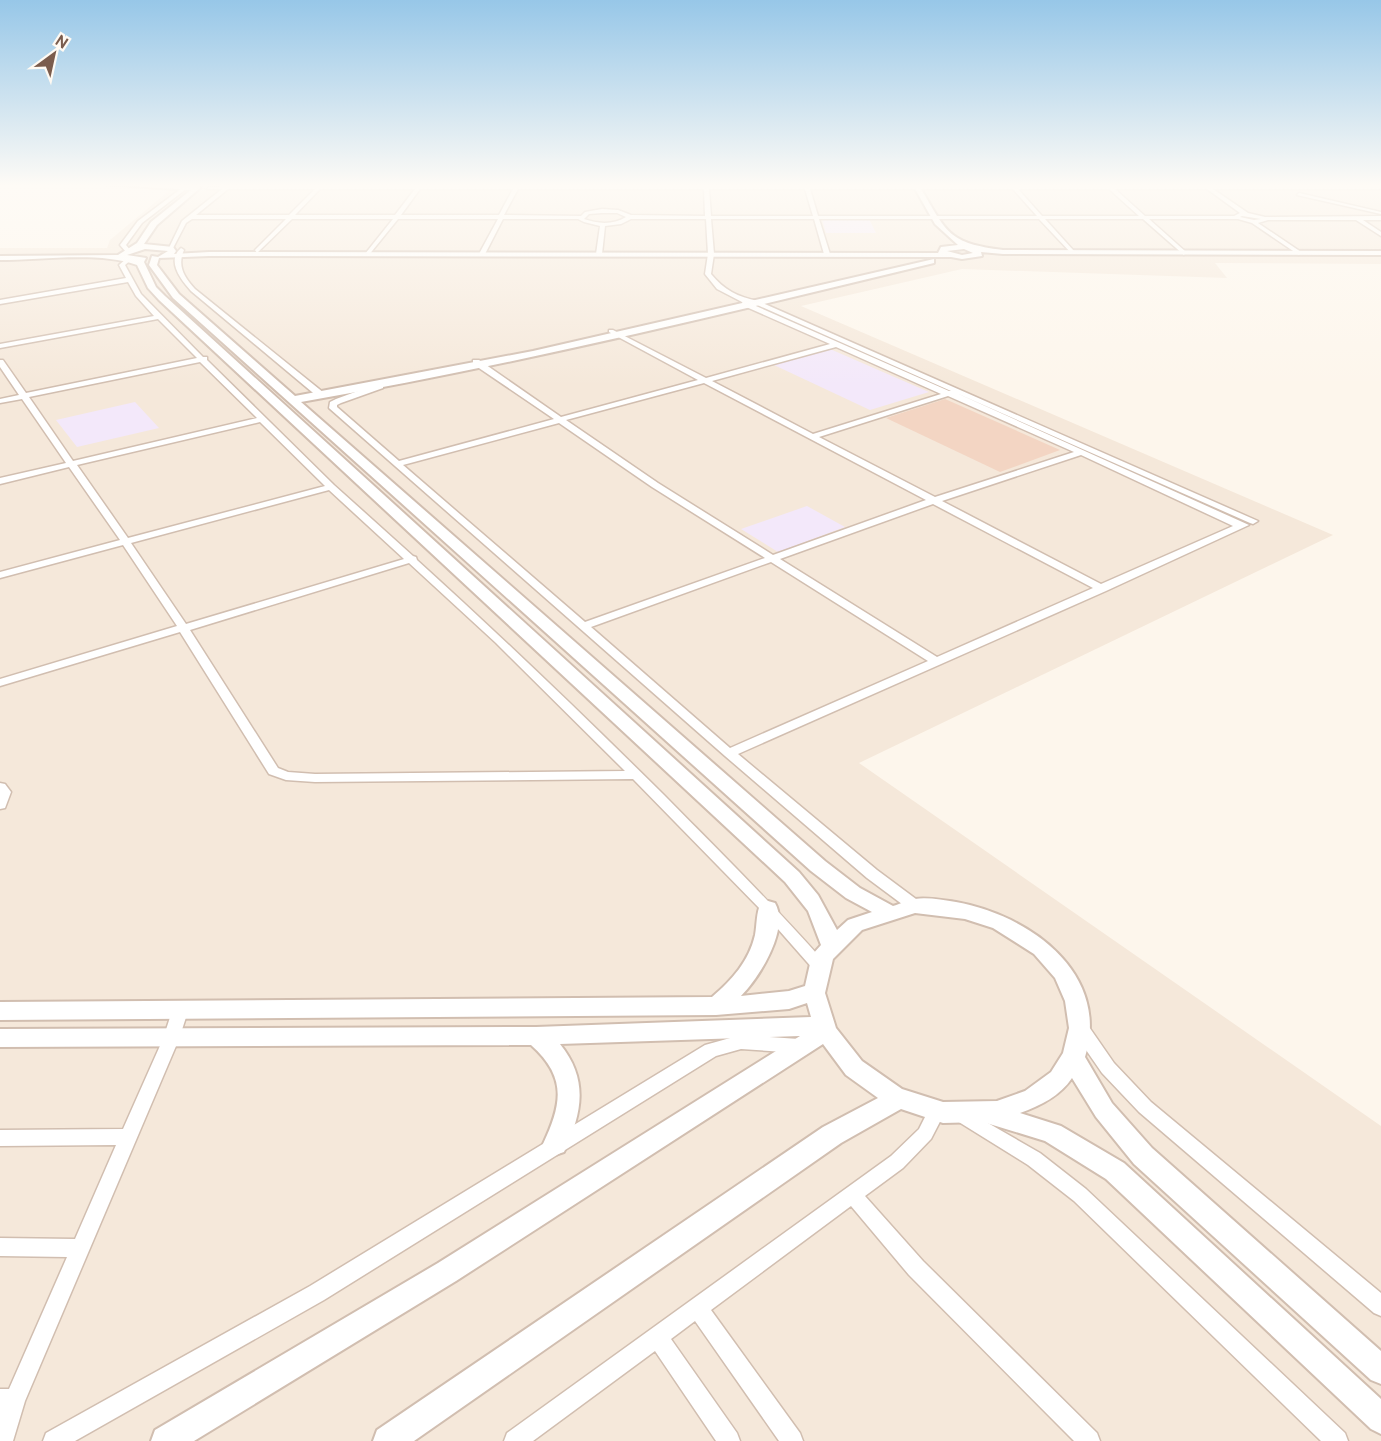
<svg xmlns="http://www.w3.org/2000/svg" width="1381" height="1441" font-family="Overpass,sans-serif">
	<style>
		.residential { fill: #f5e8da }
		.education { fill: #f3e8fa }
		.building { fill: #f3d5c3 }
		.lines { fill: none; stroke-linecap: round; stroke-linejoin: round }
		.minor-casing { stroke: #d1beb0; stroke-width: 3 }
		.tertiary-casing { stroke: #d1beb0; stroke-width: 4 }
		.minor { fill: #fff; fill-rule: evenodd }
		.tertiary { fill: #fff; fill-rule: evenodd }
	</style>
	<rect width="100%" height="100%" fill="#fdf6ec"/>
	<path class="residential" d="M177,184H1381V264L1215,263L1227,278L962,269L801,306L1333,535L859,763L1381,1126V1441H0V248H107L110,240Z"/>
	<path class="education" d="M822,219H869L876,233H826Z
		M830,349L929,392L870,410L774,365Z
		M135,402L159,428L77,447L56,420Z
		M807,506L845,527L778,552L741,529Z"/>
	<path class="building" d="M945,399L1060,450L1000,472L886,418Z"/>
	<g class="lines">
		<g class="minor-casing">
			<path id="minor" d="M209,187H1381V189H1213L1248,213L1265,217L1381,216V220H1363L1381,232V236L1356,220H1268L1258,223L1301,252L1299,255L1252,223L1238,219H1149L1186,252L1184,255L1143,219H1045L1074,251L1072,254L1039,219H819L830,254L827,256L824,254L814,219H711L714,254L711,274C724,290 738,297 758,301L1258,521L1253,524L1250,523L954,392L1249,525L1106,591L738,754L877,870L920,902L922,906L920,910L915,911L910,910L867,878L725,756L329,408L330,402L336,399L377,384H383V388L341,403L337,405V407L399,461L554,419L473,364V360H479L561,417L698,380L609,332V330H613L706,378L830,344L744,306L742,302L717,289L705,274L708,254L706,219H631L621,224L605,226L602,254L599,256L596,254L600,226L584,222L578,219H503L485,254L482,256L479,254L498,219H398L368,256L365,254L393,219H292L257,253L255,250L286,219H192L186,223L172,250H168L182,221L222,189H207ZM228,189H315L289,215H196ZM320,189H415L395,215H295ZM420,189H513L499,215H401ZM518,189H704L705,216L631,215L618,210L602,209L585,212L581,216L504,215ZM709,189H805L813,216H711ZM810,189H1013L1037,216H818ZM1018,189H1109L1139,216H1042ZM1115,189H1207L1240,213L1234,216H1145ZM602,213H617L626,217C613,225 598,224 584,219L589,214ZM1242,216L1261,219L1254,220L1240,217ZM749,303L755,304L951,391H949ZM836,347L941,394L813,434L712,381ZM704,383L926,500L773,555L658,483L566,420ZM948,396L1074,452L935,497L819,437ZM559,423L652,487L765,558L585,622L403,465ZM1081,455L1233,526L1101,584L942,501ZM933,504L1093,588L937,657L780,559ZM771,562L928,661L730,748L591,627Z
				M182,188L186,189L142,223L126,245L131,251L126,252L120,245L138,221Z
				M1299,193L1381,212V214L1297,195Z
				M181,248L184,250C177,266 184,277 195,289L324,393V397H318L191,291C181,280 166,261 181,248Z
				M127,258L132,259L125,265L141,294L203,357H207V360L334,485L413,556L416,557L417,560C501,636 583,715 664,795C718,850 773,904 824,962L827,966L824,970L819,972L814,970L763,912L633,779L315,782L286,780L269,774L180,632L0,686V679L177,626L123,545L0,578V572L120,540L69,467L0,484V478L66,463L22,399L0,403V399L19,395L0,367V360H3L26,393L197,358L158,319L0,348V344L154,316L136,296L128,282L0,304V300L126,278L119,265ZM200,362L257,418L73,461L29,397ZM260,422L325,486L128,538L77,465ZM329,490L404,559L186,624L131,543ZM409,563L496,643L625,771L315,774L288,772L278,768L190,630Z
				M0,783L5,784L11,792L5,808L0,809Z
				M181,1002L187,1004L189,1008L179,1039L25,1401L13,1441H0V1389H9L67,1257L0,1256V1238L75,1239L116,1145L0,1146V1130L123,1129L163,1039L173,1008L175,1004Z
				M1081,1022L1087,1024L1114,1063L1151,1102L1381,1293V1316L1374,1313L1139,1112L1102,1073L1075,1034L1073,1029L1075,1024Z
				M741,1035L799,1039L805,1041L807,1046L805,1051L799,1053L741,1049L716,1056L324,1300L75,1441H43L46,1433L310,1286L705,1045Z
				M937,1103L943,1105L946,1110L931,1139L903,1168L865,1196L923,1261L1097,1433L1100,1441H1074L909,1275L851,1206L711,1310L800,1433L803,1441H779L695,1321L671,1339L737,1433L740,1441H716L655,1351L533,1441H504L507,1433L891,1156L919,1129L931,1105Z
				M960,1107L1040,1153L1086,1189L1345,1433L1348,1441H1321L1074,1201L1028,1165L954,1119L951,1114L954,1109Z"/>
		</g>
		<g class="tertiary-casing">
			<path id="tertiary" d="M103,184L200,186V188L157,225L144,244L173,247L176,251L174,254L209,252L938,253L941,247L958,245L935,224L914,187L221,188L218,186L219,184H1381V187H920C947,233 948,243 1003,250L1381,251V255L1003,254L981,252L982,256L962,259L951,257L209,256L159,258L157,265L179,294L295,396L533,351L934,259V263C724,314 514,365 301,402L825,861L860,888L893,906C900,904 907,900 915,899C927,897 943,900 956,902C1029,915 1111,973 1085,1057L1112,1103L1152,1148L1381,1351V1384L1371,1380L1134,1164L1096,1117L1072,1078C1060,1096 1040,1106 1020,1113L1061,1126L1124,1163L1381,1399V1434L1371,1429L1106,1179L1045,1141L983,1122L943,1123L901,1109L841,1143L414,1441H373L377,1430L823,1127L878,1098L846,1075L823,1044L456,1281L194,1441H151L155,1430L438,1263L800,1036L560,1044C589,1080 582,1113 564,1152L555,1155L546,1152L543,1144C562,1104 567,1077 531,1045L0,1047V1029L536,1027L811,1017L807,1003L789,1009L716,1015L0,1020V1002L712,997C732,980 749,961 755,935C757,925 756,912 761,903L768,901L775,903C790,929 759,978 741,996L789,991L805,986L812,955L821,945L808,911L785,882L159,300L148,288L137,265C100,251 40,260 0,260V256L118,255L137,243L151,222L191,190ZM145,249L168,251L158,257L152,256L149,265L173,298L811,871L846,898L872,912L848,920L837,930L818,895L799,872L165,296L156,287L144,262L146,258L127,255ZM964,249L973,253L962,255L947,251ZM915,913L965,919L993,928L1034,954L1055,978L1065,1001L1069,1028L1063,1053L1051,1072L1025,1091L997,1101L943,1102L902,1089L862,1061L836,1028L825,993L833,959L862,930Z"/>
		</g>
		<use href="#minor" class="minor"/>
		<use href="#tertiary" class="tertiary"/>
	</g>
	<linearGradient id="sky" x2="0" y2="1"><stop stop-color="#97c7e8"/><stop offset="0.48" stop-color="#fefbf6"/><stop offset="1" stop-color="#fefbf6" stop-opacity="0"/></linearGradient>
	<rect width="1381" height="386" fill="url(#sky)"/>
	<g transform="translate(54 54) rotate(33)" stroke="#fffaf3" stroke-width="4.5" paint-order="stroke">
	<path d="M0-4.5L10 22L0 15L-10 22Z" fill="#7a5c4d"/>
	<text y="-9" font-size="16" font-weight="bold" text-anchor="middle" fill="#7a5c4d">N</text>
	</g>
</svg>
